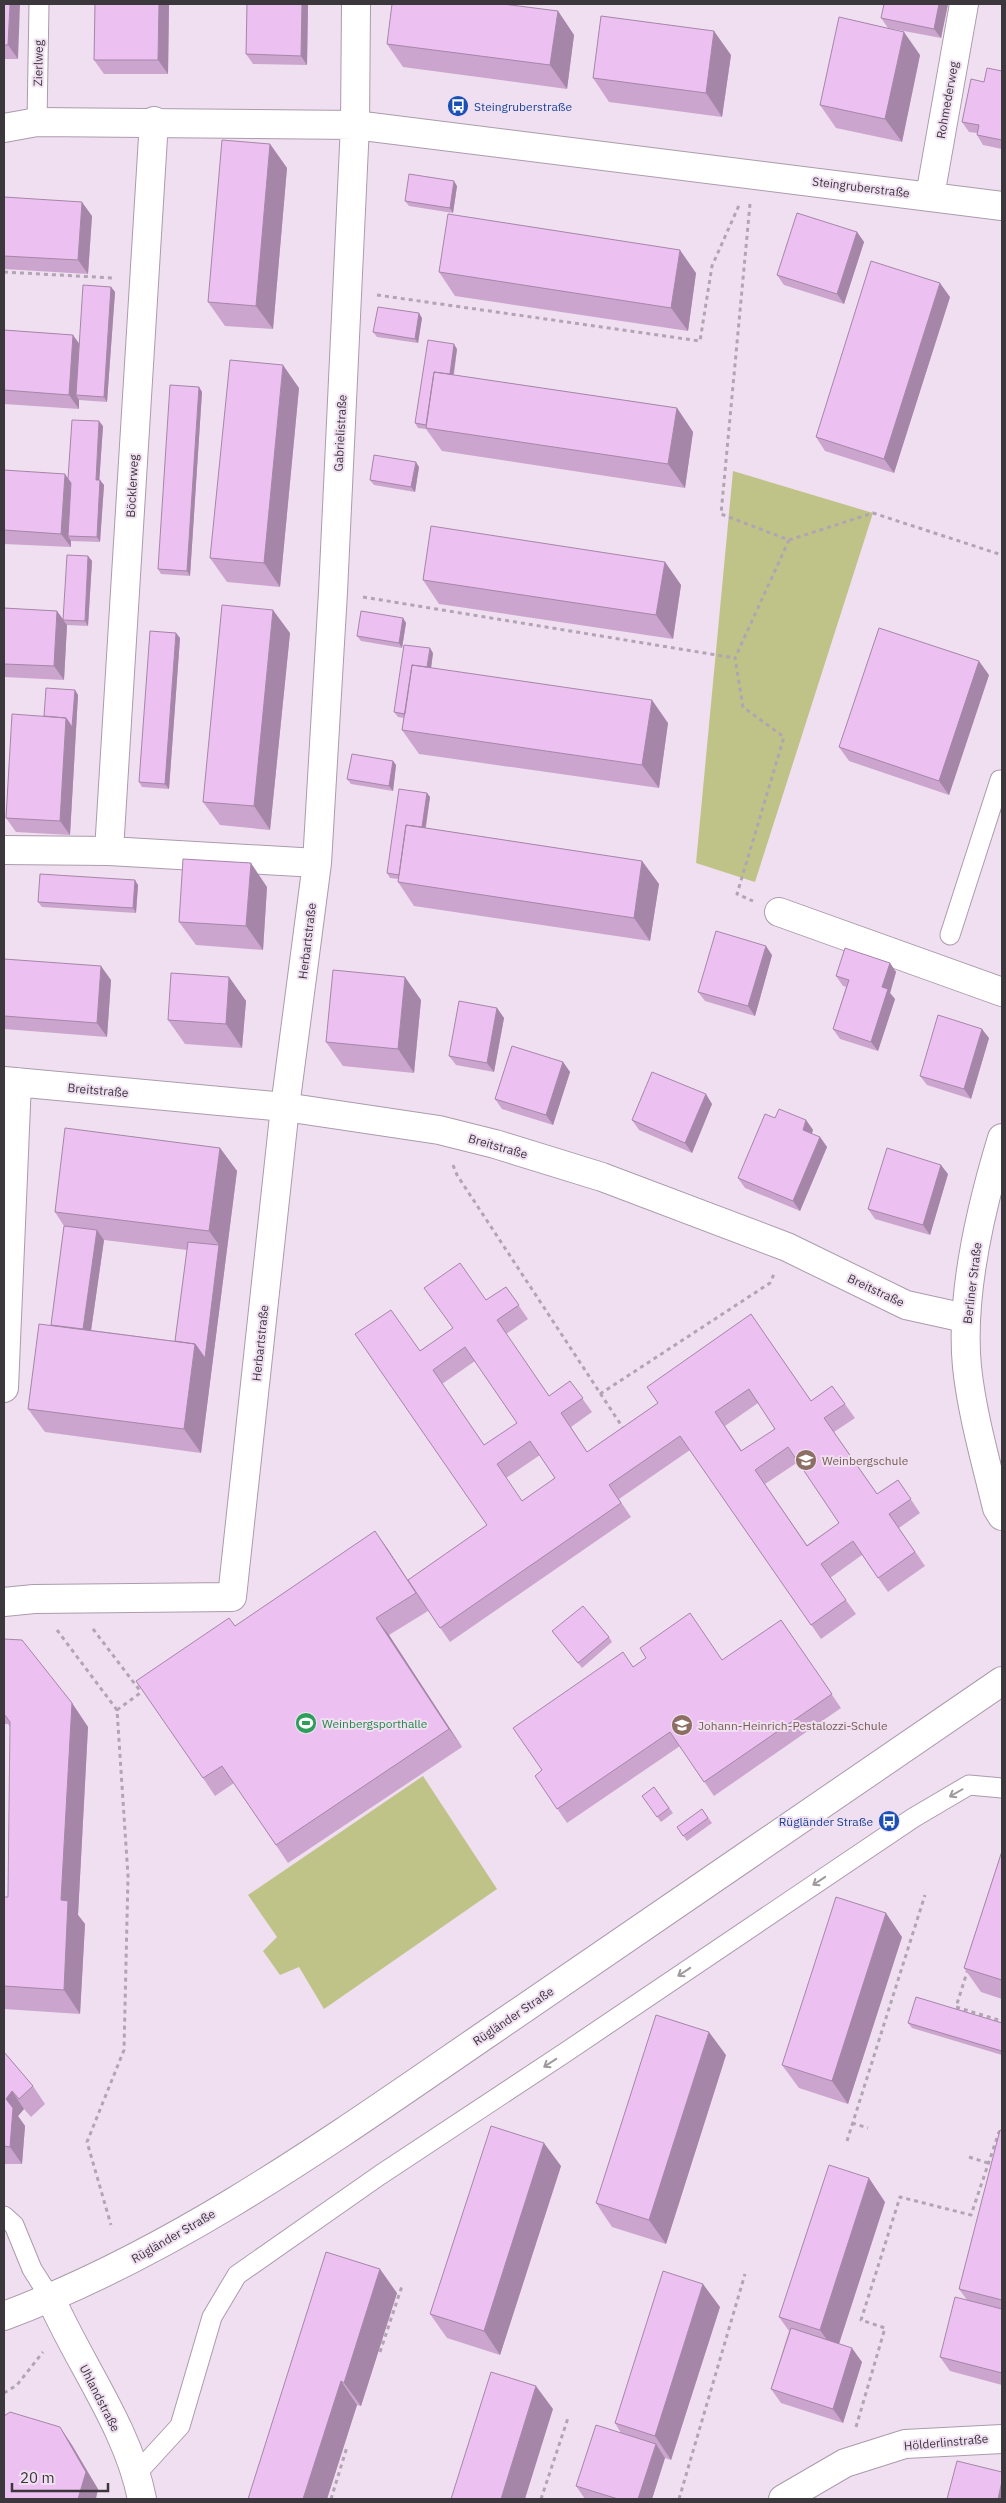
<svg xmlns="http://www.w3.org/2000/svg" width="1006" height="2503" font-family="'IBM Plex Sans',sans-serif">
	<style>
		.green { fill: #bfc387 }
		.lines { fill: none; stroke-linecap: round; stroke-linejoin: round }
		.service-casing { stroke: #ab9bac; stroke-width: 21 }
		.minor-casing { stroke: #ab9bac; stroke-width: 30 }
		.tertiary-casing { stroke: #ab9bac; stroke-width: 30 }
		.secondary-casing { stroke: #ab9bac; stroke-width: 30 }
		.path { stroke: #b2a5b3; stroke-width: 3; stroke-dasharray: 4 4; stroke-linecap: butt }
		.service { stroke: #fff; stroke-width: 19 }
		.minor { stroke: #fff; stroke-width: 28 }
		.tertiary { stroke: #fff; stroke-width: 28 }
		.secondary { stroke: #fff; stroke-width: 28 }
		.wall { fill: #cba5ce; fill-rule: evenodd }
		.shaded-wall { fill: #a586a8 }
		.building { fill: #ecc0f0; stroke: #a586a8; fill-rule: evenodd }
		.oneway { stroke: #9e9a9e }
		.labels { text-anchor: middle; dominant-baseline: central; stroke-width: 4; stroke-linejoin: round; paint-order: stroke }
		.street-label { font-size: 12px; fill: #3c363d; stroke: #f0dff1 }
		.transit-label { font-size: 12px; fill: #164399; stroke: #f0dff1; text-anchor: start }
		.education-label { font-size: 12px; fill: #785e54; stroke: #f0dff1; text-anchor: start }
		.leisure-label { font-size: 12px; fill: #27864d; stroke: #f0dff1; text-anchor: start }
	</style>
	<rect width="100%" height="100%" fill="#f0dff1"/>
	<path class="green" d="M733,471L873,513L755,882L696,863Z
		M423,1776L497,1889L324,2009L299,1967L280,1975L263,1951L277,1937L248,1895Z"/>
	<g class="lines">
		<g class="service-casing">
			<path id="service" d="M37,122L39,4
				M950,935L1000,780H1002
				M4,2216L14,2225L32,2269L51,2299
				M137,2473L180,2426L212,2317L237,2275L380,2175L566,2052L913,1818L969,1785L1002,1788"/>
		</g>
		<g class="minor-casing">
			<path id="minor" d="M154,121L109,851L317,863
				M4,128L37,122L355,125L1002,206
				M930,196L964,4
				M4,850L109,851
				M779,912L1002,992
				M4,1081L285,1107L439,1130L495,1144L602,1177L787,1247L906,1305L965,1318
				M4,1388L17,1082
				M4,1602L34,1599L232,1597L285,1107L317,863L333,592L355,125L356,4
				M51,2299C80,2365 128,2428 142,2499
				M783,2499L845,2463L905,2444L1002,2439"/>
		</g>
		<g class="tertiary-casing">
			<path id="tertiary" d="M1002,1138C981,1207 960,1295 967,1367C972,1414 986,1462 997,1508L1002,1516"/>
		</g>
		<g class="secondary-casing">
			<path id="secondary" d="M4,2316C180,2250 336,2137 491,2031C661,1914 832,1798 1002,1681"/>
		</g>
		<path class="path" d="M750,204L721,514L789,540L735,658L743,707L784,737L737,894L753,901
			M4,272L113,278
			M377,295L700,341L712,266L740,203
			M789,540L873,513L1002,555
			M363,597L735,658
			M453,1165L457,1175L625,1431
			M600,1394L770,1283L774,1274
			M93,1629L141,1692
			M57,1630L117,1710L128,1876L124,2050L87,2142L111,2225
			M117,1710L147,1688
			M968,1969L956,2007L1002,2021
			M852,2123L868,2128
			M847,2141L925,1895
			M969,2157L988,2163
			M380,2352L402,2286
			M4,2393L17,2385L43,2352
			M856,2427L885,2328L861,2320L900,2197L971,2215L999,2132L1002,2133
			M331,2499L347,2447
			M541,2499L568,2418
			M679,2499L745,2274"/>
		<use href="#service" class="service"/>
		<use href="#minor" class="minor"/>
		<use href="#tertiary" class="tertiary"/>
		<use href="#secondary" class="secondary"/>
	</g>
	<path class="wall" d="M4,4L18,59H4Z
		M95,4H169L168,74H104L94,60Z
		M247,4H308L307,65L253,64L246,54Z
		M948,4L941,38L888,28L881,18Z
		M558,11L574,35L567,89L403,67L387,44Z
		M731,55L722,117L609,102L593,78Z
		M920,55L902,142L836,128L820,105Z
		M1002,71V149L983,145L977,135V133L969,132L962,122L984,82Z
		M270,144L287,168L273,329L225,326L208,302Z
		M457,186L453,213L409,206L405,201Z
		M4,197L92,216L88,274L4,269Z
		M857,232L864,242L844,304L784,285L777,275Z
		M439,272L696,273L688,331L455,296Z
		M111,287L115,292L107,402L79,400V409L4,404V330L73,335L79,344Z
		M950,297L894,473L825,451L816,437Z
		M422,318L418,343L377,337L373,332Z
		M457,349L454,375L677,408L693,432L685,488L442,451L426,429L418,428L415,423Z
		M199,387L202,392L190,576L161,574L158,569Z
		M299,388L280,587L227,582L210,558Z
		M103,426L99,480L104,485L100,542L71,541V547L4,544V470L68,479Z
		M419,467L415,492L374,485L370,480Z
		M88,556L92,561L88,626L67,625L63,620Z
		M665,562L681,585L673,639L439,604L423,580Z
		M4,608L57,611L67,625L64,680L4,677Z
		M403,618L406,623L402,648L361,641L357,636Z
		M290,633L270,830L220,825L203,802Z
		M180,638L169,789L142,787L139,782Z
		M433,653L431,668L668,723L659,788L419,754L402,730L404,718L398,717L394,712Z
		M989,675L949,795L849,761L839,747Z
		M75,690L78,695L70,835L16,832L6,818L44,716Z
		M393,761L396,765L393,791L351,784L347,779Z
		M427,793L430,797L426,828L642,861L659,884L650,941L414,906L398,882V879L390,878L387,873Z
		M138,885L136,913L42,907L38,902Z
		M267,887L263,950L196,945L179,922Z
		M772,955L755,1016L705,1001L698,992Z
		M4,959L111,980L107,1037L4,1029Z
		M890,963L896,972L890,993L895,999L878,1051L840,1039L833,1029L846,987L843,986L836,976Z
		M229,977L246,1001L242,1048L185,1044L168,1020Z
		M421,1000L414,1073L343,1066L326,1042Z
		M497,1008L504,1018L494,1072L456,1065L449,1056Z
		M989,1038L971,1099L927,1085L920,1076Z
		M563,1062L570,1072L553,1125L502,1109L495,1099Z
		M712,1104L692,1153L639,1130L632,1120Z
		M775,1118L806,1120L813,1130L812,1134L820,1137L827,1147L800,1211L745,1188L738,1178Z
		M220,1148L237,1171L201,1453L45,1432L28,1409L51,1325L64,1226L55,1212ZM104,1240L187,1250L175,1341L91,1330Z
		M948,1174L930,1235L875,1219L868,1209Z
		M506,1287L528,1319L506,1334L549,1396L570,1381L592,1412L571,1427L587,1452L658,1403L751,1314L811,1401L832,1386L855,1418L834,1432L877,1494L898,1480L920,1513L899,1528L925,1566L888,1592L862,1555L830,1578L856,1614L821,1639L690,1450L619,1499L631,1517L450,1642L425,1606L428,1611L389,1635L462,1747L288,1863L234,1783L215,1796L203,1778L229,1618L235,1626L387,1548L408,1580L487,1525L420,1351L453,1328L486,1300ZM475,1361L517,1423L484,1445L442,1384ZM758,1403L775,1429L742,1451L725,1426ZM540,1455L555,1478L522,1501L506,1478ZM798,1462L839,1523L807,1545L765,1484Z
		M781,1620L841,1708L714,1796L680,1746L567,1823L535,1776L542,1770L633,1667L722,1660Z
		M552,1631L609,1637L612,1642L582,1668Z
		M4,1639L72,1703L88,1727L78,1915L85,1924L80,2014L4,2009V1897H8L10,1727L8,1724H4Z
		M654,1787L673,1813L661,1822L642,1796Z
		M702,1809L712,1823L687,1841L677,1827Z
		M1002,1851V1999L981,1992L964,1968Z
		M902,1937L848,2104L799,2088L782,2065Z
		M908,2023H1002V2055L912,2028Z
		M4,2052L33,2086L45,2104L31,2117L24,2109L18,2116L25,2126L22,2164H4Z
		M726,2055L666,2244L612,2227L596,2203Z
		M1002,2131V2385L950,2371L940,2357L967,2300L959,2289Z
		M561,2166L500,2355L447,2338L430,2314Z
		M885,2202L839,2344L862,2362L843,2423L781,2403L771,2389L789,2331L779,2317Z
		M326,2252L397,2293L361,2406L357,2405L327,2499Z
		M720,2307L671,2460L665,2458L652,2499H585L576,2486L621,2433L615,2423Z"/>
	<path class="shaded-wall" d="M10,4H20L18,59L8,45Z
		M159,4H169L168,74L158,60Z
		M302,4H308L307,65L301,56Z
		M939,4H948L941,38L934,29Z
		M558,11L574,35L567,89L550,65Z
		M714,31L731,55L722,117L706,93Z
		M904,32L920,55L902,142L885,119Z
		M270,144L287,168L273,329L256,306Z
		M454,181L457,186L453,213L450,208Z
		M82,202L92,216L88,274L78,260Z
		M857,232L864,242L844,304L837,294Z
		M680,250L696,273L688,331L671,308Z
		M940,283L950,297L894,473L884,459Z
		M111,287L115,292L107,402L104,397Z
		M419,313L422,318L418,343L415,339Z
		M73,335L83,349L76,395L79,400V409L69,395Z
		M454,344L457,349L445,431L442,427Z
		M283,365L299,388L280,587L264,563Z
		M199,387L202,392L190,576L187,571Z
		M677,408L693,432L685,488L668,464Z
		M99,421L103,426L99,485L96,480Z
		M416,462L419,467L415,492L411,487Z
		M65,474L75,488L68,536L71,541V547L61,534Z
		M100,480L104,485L100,542L97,537Z
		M88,556L92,561L88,626L85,621Z
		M665,562L681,585L673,639L656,615Z
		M273,610L290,633L270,830L254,806Z
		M57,611L67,625L64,680L54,666Z
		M403,618L406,623L402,648L399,643Z
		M176,633L180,638L169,789L165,784Z
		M430,648L433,653L424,721L420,716Z
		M979,661L989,675L949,795L939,781Z
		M75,690L78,695L70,835L60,821L66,718Z
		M652,700L668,723L659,788L642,765Z
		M393,761L396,765L393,791L389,786Z
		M427,793L430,797L417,882L414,877Z
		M642,861L659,884L650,941L634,918Z
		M251,863L267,887L263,950L246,926Z
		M135,880L138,885L136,913L133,908Z
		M766,946L772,955L755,1016L748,1006Z
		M890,963L896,972L890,993L895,999L878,1051L871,1042L882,987Z
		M101,966L111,980L107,1037L97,1023Z
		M229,977L246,1001L242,1048L226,1024Z
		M405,977L421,1000L414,1073L398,1049Z
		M497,1008L504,1018L494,1072L487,1063Z
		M982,1029L989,1038L971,1099L964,1089Z
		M563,1062L570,1072L553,1125L546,1115Z
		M706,1094L712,1104L692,1153L685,1143Z
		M806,1120L813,1130L809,1140L803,1130Z
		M820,1137L827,1147L800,1211L793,1201Z
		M220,1148L237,1171L201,1453L184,1429L195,1344L219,1245L209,1231Z
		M941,1165L948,1174L930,1235L923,1225Z
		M97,1230L104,1240L88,1352L81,1342Z
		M375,1531L387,1548L428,1611Z
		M376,1618L389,1635L462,1747L449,1729Z
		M72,1703L88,1727L78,1915L85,1924L80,2014L64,1990L61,1900Z
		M886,1913L902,1937L848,2104L832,2081Z
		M709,2032L726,2055L666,2244L649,2220Z
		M12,2091L24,2109L18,2116L25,2126L22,2164L10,2147L6,2099Z
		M544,2143L561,2166L500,2355L484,2331Z
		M869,2178L885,2202L836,2353L820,2330Z
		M380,2269L397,2293L361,2406L344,2383Z
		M703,2284L720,2307L671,2460L655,2436Z
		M852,2348L862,2362L843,2423L833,2409Z
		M341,2381L357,2405L327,2499H303Z
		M536,2386L553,2409L525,2499H501Z
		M60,2427L72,2445L98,2489L96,2499H78Z
		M656,2444L665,2458L652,2499H638Z
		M1002,2481V2499H998Z"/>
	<path class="building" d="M4,4H10L8,45H4Z
		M95,4H159L158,60H94Z
		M247,4H302L301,56L246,54Z
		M392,4H503L558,11L550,65L387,44Z
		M884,4H939L934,29L881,18Z
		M601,16L714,31L706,93L593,78Z
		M839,17L904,32L885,119L820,105Z
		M987,68L1002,71V140L977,135L979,125L962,122L971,79L984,82Z
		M222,140L270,144L256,306L208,302Z
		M409,174L454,181L450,208L405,201Z
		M4,197L82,202L78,260L4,256Z
		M797,213L857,232L837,294L777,275Z
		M448,214L680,250L671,308L439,272Z
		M871,261L940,283L884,459L816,437Z
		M83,285L111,287L104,397L76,395Z
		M378,307L419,313L415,339L373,332Z
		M4,330L73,335L69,395L4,390Z
		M428,340L454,344L450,374L434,372L426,425L415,423Z
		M230,360L283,365L264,563L210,558Z
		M434,372L677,408L668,464L426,428Z
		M170,385L199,387L187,571L158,569Z
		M72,420L99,421L96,480H100L97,537L68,536L71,483L68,479Z
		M374,455L416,462L411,487L370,480Z
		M4,470L65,474L61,534L4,530Z
		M431,526L665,562L656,615L423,580Z
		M67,555L88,556L85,621L63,620Z
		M222,605L273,610L254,806L203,802Z
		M4,608L57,611L54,666L4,664Z
		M361,611L403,618L399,643L357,636Z
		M879,628L979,661L939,781L839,747Z
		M150,631L176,633L165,784L139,782Z
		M404,645L430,648L427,667L412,665L405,714L394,712Z
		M412,665L652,700L642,765L402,730Z
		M46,688L75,690L72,727L66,718L44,716Z
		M12,714L66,718L60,821L6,818Z
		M352,754L393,761L389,786L347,779Z
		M399,789L427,793L422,827L406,825L399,875L387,873Z
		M406,825L642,861L634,918L398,882Z
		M183,859L251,863L246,926L179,922Z
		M40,874L135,880L133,908L38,902Z
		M716,931L766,946L748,1006L698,992Z
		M845,948L890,963L882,987L888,989L871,1042L833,1029L849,980L836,976Z
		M4,959L101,966L97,1023L4,1016Z
		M333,970L405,977L398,1049L326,1042Z
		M171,973L229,977L226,1024L168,1020Z
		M459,1001L497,1008L487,1063L449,1056Z
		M938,1015L982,1029L964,1089L920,1076Z
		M512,1046L563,1062L546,1115L495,1099Z
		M652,1072L706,1094L685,1143L632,1120Z
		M779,1109L806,1120L803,1130L820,1137L793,1201L738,1178L765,1114L775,1118Z
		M65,1128L220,1148L209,1231L55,1212Z
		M887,1148L941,1165L923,1225L868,1209Z
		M64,1226L97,1230L83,1329L51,1325Z
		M188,1242L219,1245L205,1358L195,1344L175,1341Z
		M460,1263L486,1300L506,1287L519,1305L497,1320L549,1396L570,1381L583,1398L561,1413L587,1452L658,1403L647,1387L751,1314L811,1401L832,1386L845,1404L824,1418L877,1494L898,1480L911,1499L889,1514L915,1552L878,1578L853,1541L821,1564L846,1600L811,1625L680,1436L609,1485L621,1503L440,1628L408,1580L487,1525L355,1334L391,1310L420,1351L453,1328L424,1288ZM465,1347L517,1423L484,1445L433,1370ZM749,1389L775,1429L741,1451L715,1412ZM530,1441L555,1478L522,1501L497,1464ZM788,1447L839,1523L807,1546L755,1470Z
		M39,1324L195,1344L184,1429L28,1409Z
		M375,1531L416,1593L376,1618L449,1729L276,1845L222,1766L203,1778L136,1681L229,1618L235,1626Z
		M583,1606L609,1637L578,1663L552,1631Z
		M690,1613L722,1660L781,1620L832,1694L704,1782L670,1732L557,1809L535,1776L542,1770L513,1728L623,1652L633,1667L646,1658L640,1648Z
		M4,1639L22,1640L72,1703L61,1900L68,1901L64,1990L4,1986V1897H8L10,1722L4,1714Z
		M654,1787L669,1808L657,1817L642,1796Z
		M702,1809L708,1818L683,1836L677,1827Z
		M1002,1851V1980L964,1968Z
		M836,1897L886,1913L832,2081L782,2065Z
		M916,1997L1002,2023V2051L908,2023Z
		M656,2015L709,2032L649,2220L596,2203Z
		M4,2052L33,2086L19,2099L12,2091L6,2099L13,2108L10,2147L4,2146Z
		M491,2126L544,2143L484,2331L430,2314Z
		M1000,2130L1002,2131V2300L959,2289Z
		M829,2165L869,2178L820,2330L779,2317Z
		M326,2252L380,2269L344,2383L341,2381L303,2499H248Z
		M663,2271L703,2284L655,2436L615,2423Z
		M955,2297L1002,2309V2373L940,2357Z
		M791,2328L852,2348L833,2409L771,2389Z
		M491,2372L536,2386L501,2499H451Z
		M10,2412L60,2427L86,2472L78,2499H4V2416Z
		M596,2425L656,2444L638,2499H618L576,2486Z
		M957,2461L1002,2472V2481L998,2499H947Z"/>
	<defs><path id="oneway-shaft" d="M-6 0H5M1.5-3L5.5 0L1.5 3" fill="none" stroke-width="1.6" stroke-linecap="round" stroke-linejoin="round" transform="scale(1.25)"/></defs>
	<g class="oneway">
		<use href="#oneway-shaft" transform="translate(956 1793) rotate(150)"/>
		<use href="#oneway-shaft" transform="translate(819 1881) rotate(146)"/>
		<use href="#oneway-shaft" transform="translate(684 1972) rotate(146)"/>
		<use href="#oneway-shaft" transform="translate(550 2063) rotate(147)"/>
	</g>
	<defs>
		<g id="bus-disc" transform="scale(1.125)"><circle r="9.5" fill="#1a4fb4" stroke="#f0dff1"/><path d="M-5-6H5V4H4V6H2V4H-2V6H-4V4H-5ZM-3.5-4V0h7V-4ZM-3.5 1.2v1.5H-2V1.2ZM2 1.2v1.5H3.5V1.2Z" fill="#fff"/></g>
		<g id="school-disc" transform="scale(1.125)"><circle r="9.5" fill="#8d6e63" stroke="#f0dff1"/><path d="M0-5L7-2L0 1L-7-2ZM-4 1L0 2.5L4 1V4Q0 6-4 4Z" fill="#fff"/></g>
		<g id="stadium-disc" transform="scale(1.125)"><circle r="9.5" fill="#2e9e5b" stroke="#f0dff1"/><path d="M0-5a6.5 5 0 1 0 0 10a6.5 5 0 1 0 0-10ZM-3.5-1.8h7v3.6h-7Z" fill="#fff"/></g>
	</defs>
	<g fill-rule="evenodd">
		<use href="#bus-disc" x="458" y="106"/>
		<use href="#school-disc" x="806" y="1460"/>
		<use href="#stadium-disc" x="306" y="1723"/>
		<use href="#school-disc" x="682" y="1725"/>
		<use href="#bus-disc" x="889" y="1821"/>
	</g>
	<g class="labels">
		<g class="street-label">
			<text transform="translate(38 63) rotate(-89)">Zierlweg</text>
			<text transform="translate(947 100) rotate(-80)">Rohmederweg</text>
			<text transform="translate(861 187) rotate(7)">Steingruberstraße</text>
			<text transform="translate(340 433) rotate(-87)">Gabrielistraße</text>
			<text transform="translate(132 486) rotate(-87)">Böcklerweg</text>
			<text transform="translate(307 941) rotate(-83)">Herbartstraße</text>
			<text transform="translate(98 1090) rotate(5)">Breitstraße</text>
			<text transform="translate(498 1146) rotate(16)">Breitstraße</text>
			<text transform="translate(972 1283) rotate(-83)">Berliner Straße</text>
			<text transform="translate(876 1290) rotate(25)">Breitstraße</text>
			<text transform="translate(260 1343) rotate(-84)">Herbartstraße</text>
			<text transform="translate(513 2016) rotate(-34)">Rügländer Straße</text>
			<text transform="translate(173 2236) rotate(-30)">Rügländer Straße</text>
			<text transform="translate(100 2398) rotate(63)">Uhlandstraße</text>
			<text transform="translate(946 2442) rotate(-5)">Hölderlinstraße</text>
		</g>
		<g class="transit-label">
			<text x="474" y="106">Steingruberstraße</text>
			<text x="873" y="1821" text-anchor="end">Rügländer Straße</text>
		</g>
		<g class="education-label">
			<text x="822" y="1460">Weinbergschule</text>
			<text x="698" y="1725">Johann-Heinrich-Pestalozzi-Schule</text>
		</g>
		<g class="leisure-label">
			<text x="322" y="1723">Weinbergsporthalle</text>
		</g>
	</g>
	<rect width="1006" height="2503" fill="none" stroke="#3c363d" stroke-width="10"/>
	<path d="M12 2483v8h96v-8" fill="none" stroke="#3c363d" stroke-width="2.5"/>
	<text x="20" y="2483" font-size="15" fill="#3c363d" stroke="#f0dff1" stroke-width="4" paint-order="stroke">20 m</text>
</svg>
